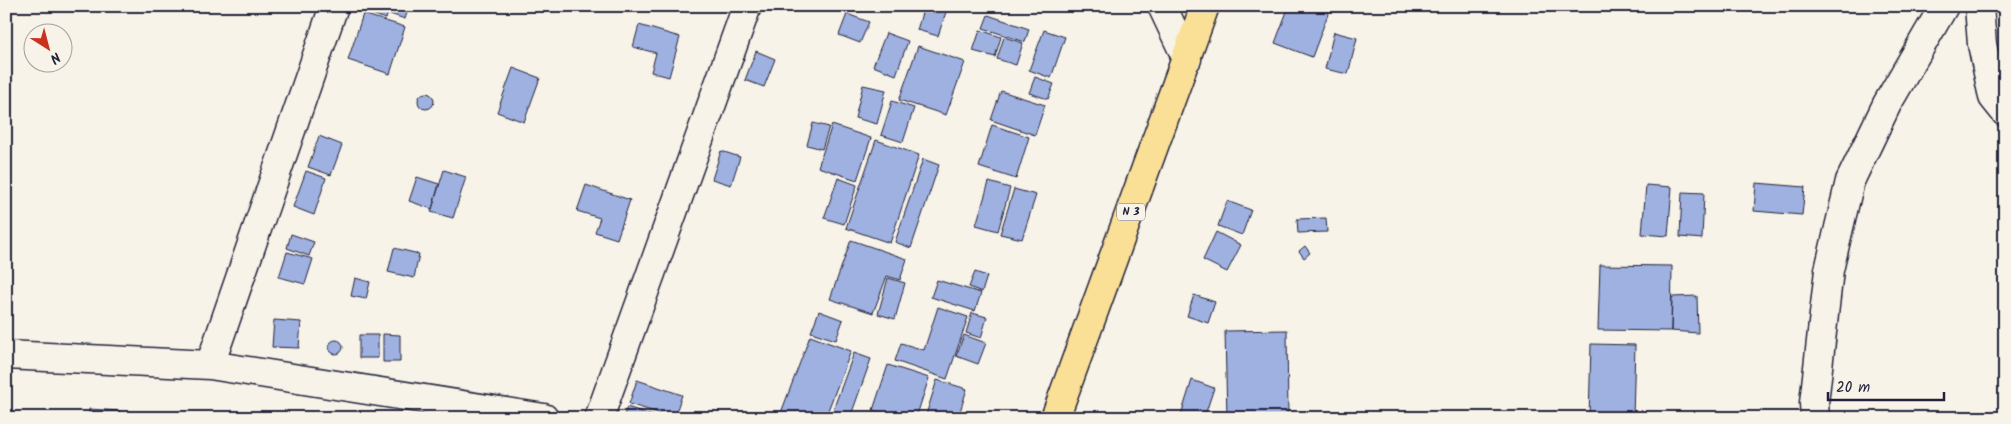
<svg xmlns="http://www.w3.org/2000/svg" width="2011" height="424" font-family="Kalam,sans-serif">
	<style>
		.building { fill: #9eb1e0; stroke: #22223b }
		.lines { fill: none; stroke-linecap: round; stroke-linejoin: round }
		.minor-casing { stroke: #22223b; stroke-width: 31 }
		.major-casing { stroke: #22223b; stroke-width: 31 }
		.minor { stroke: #f7f3e8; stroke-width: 28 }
		.major { stroke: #fadf96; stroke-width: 28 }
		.labels { text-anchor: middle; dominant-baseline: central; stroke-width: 4; stroke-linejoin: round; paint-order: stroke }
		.shield { fill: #f7f3e8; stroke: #62616f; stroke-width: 1 }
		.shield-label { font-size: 11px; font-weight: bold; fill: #22223b }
	</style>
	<rect width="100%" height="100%" fill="#f7f3e8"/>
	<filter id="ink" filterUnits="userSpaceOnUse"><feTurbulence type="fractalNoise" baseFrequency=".02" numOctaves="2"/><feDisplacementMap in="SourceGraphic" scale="10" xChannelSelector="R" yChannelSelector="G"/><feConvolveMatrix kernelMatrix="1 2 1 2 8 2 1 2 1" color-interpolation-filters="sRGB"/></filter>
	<g filter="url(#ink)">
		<path class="building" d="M366,6H390L386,19L364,11Z
			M393,6H409L405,19L390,14Z
			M924,6H948L938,36L917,30Z
			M1289,6H1331L1312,57L1275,43Z
			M363,14L405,27L390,74L348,60Z
			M847,14L869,22L860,43L839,35Z
			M988,15L1029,29L1025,42L983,28Z
			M639,25L680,37L669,77L651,72L656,53L633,47Z
			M980,30L1001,37L995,57L973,51Z
			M1044,30L1065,37L1051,78L1029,70Z
			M1334,32L1357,38L1348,74L1325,69Z
			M886,33L908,41L896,75L873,66Z
			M1004,37L1023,43L1016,65L997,59Z
			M918,46L965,62L946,115L899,100Z
			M756,51L775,59L764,87L745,80Z
			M513,68L540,78L524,122L497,112Z
			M1035,77L1054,84L1048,99L1029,93Z
			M863,85L886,90L877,124L855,118Z
			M1001,91L1045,105L1035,135L991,120Z
			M418 101a8 8 0 1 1 16 0a8 8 0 1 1-16 0Z
			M892,101L914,108L903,142L881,135Z
			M813,123L829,127L822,149L807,145Z
			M832,125L871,138L857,180L818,167Z
			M992,125L1029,137L1016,179L979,167Z
			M319,136L342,145L331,175L308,167Z
			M876,140L919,155L890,243L846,228Z
			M721,151L740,157L731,185L712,179Z
			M923,159L939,165L911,248L895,242Z
			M444,170L466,177L453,218L431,212Z
			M306,171L326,178L314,215L293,207Z
			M417,177L439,184L432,209L409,201Z
			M838,178L857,185L844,224L824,218Z
			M989,182L1010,188L998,231L976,225Z
			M1756,183L1805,187L1802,215L1754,211Z
			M586,185L630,200L617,239L595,232L600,218L577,211Z
			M1646,185L1672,187L1668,236L1642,234Z
			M1014,189L1036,195L1022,239L1000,234Z
			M1682,192L1704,193L1702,239L1680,237Z
			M1227,201L1251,210L1242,235L1218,226Z
			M1326,218L1327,232L1298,233L1297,219Z
			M1216,232L1241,245L1227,272L1203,260Z
			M291,234L314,242L309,256L287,248Z
			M851,240L907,259L900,280L887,276L873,313L830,299Z
			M1305,246L1310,253L1304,258L1299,251Z
			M394,248L419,254L414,278L388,272Z
			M287,252L313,259L305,284L279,277Z
			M1600,265L1672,266L1671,331L1598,330Z
			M975,272L987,276L982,292L969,287Z
			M355,278L370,282L366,299L351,296Z
			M888,278L905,283L895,319L878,314Z
			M937,280L981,293L975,311L931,297Z
			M1194,295L1215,302L1208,323L1187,316Z
			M1697,296L1698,333L1671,331L1672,297Z
			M938,307L968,317L947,379L895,361L901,343L924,350Z
			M819,311L843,320L836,340L811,332Z
			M972,313L987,317L981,338L966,333Z
			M274,320L301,322L299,348L272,347Z
			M1287,330L1288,418H1227L1225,331Z
			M383,334L400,335V362H383Z
			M359,335H378V358H359Z
			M964,335L986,343L978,364L956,356Z
			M810,336L851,351L825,418H779Z
			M329 347a7 7 0 1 1 14 0a7 7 0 1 1-14 0Z
			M1591,344L1635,345L1633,418H1589Z
			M854,353L871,359L850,418H830Z
			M888,365L929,378L916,418H895L873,410Z
			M637,380L682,395L674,418L629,404Z
			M937,380L967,389L958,418H925Z
			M1192,380L1214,388L1204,418H1180Z
			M627,407L654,416V418H623Z
			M89,409L120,411L119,418H89Z"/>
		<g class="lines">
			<g class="minor-casing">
				<path id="minor" d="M1162,6L1187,59
					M1979,6L1982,44L1993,97L2005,112
					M6,355L210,365L544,418
					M210,365L334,6
					M599,418L747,6
					M1815,418L1814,403L1829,270L1850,181L1887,104L1944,6"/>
			</g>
			<g class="major-casing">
				<path id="major" d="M1055,418L1205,6"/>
			</g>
			<use href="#minor" class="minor"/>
			<use href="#major" class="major"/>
		</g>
	</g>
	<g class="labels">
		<rect class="shield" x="1117" y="203.5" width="28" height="17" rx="4"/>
		<g class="shield-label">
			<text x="1131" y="212">N 3</text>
		</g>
	</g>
	<rect width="2011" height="424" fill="none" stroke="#f7f3e8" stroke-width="25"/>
	<rect x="12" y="12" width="1986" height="399" fill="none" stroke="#22223b" stroke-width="2" filter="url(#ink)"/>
	<g transform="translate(48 48) rotate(144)"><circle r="24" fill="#f7f3e8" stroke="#a29fa3"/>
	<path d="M0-4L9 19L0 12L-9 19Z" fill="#c8321e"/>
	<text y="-8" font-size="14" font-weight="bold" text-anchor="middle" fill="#22223b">N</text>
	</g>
	<path d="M1828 392v8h116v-8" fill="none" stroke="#22223b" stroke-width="2.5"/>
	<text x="1836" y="392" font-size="15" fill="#22223b" stroke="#f7f3e8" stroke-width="4" paint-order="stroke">20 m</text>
</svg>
